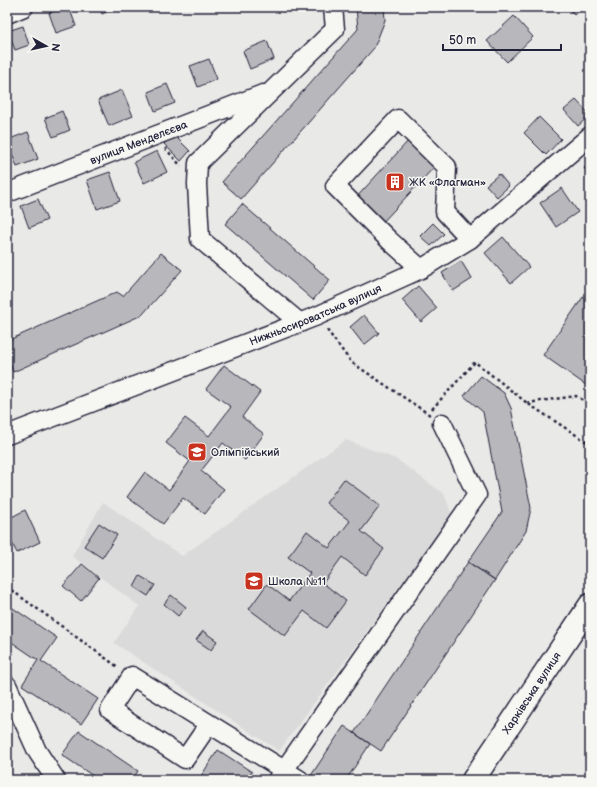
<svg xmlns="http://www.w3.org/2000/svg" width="597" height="787" font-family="'Balsamiq Sans',sans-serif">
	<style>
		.built { fill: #dadada }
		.building { fill: #b8b8bc; stroke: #22223b }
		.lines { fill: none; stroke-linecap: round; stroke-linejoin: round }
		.minor-casing { stroke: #22223b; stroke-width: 21 }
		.major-casing { stroke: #22223b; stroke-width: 25 }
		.path { stroke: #22223b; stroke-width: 2.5; stroke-dasharray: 3 3; stroke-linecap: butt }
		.minor { stroke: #f6f6f2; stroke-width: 18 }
		.major { stroke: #f6f6f2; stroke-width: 22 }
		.labels { text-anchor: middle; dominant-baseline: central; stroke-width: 3; stroke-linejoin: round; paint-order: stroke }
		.street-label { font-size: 11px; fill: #22223b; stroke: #f6f6f2 }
		.poi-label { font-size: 11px; fill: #22223b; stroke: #f6f6f2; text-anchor: start }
	</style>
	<rect width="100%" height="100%" fill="#e9e9e7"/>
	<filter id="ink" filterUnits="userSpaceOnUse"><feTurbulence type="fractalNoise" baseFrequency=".025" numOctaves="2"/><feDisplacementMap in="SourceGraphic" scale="8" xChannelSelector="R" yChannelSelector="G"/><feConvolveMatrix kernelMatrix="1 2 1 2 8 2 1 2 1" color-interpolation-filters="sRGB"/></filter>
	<g filter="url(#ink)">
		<path class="built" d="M346,440L396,459L444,494L452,515L279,751L114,643L139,606L72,556L103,502L182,556Z"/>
		<path class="building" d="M69,7L76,26L56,33L49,13Z
			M99,7H118L102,14Z
			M356,7H384L385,20L374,48L241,199L222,182L358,29Z
			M568,7H583L574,15Z
			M514,16L533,37L507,62L487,41Z
			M23,26L29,45L15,50L8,31Z
			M267,41L274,59L250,69L243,51Z
			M209,59L217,79L198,87L190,66Z
			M167,84L175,103L155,111L148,92Z
			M122,90L133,116L109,126L98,100Z
			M576,100L590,115L578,126L564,110Z
			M62,111L70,130L53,137L45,118Z
			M539,117L561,139L546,155L524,133Z
			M28,132L38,159L17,167L7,140Z
			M174,135L190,151L181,161L164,144Z
			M409,140L436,165L381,224L354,200Z
			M157,151L167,172L144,183L134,162Z
			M590,163V176L584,168Z
			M110,172L120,201L97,209L87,180Z
			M499,174L509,186L497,197L486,185Z
			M562,188L578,212L556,227L540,203Z
			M38,199L47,220L29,228L21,206Z
			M242,204L330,280L313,300L225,224Z
			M433,223L444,234L431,246L420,236Z
			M7,232L11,241L7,242Z
			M503,237L529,267L511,283L485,253Z
			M161,253L182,270L142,315L13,372L7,356V341L117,292L123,296Z
			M461,261L472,279L453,291L442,273Z
			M418,286L437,308L421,322L402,300Z
			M583,297L590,302V388L543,355Z
			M364,315L379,333L364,345L350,327Z
			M224,365L260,392L242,417L264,434L245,460L223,443L201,471L224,489L205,514L183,498L163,524L127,497L145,472L169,490L190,461L166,443L185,418L209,436L231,407L206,389Z
			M481,376L504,393L511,408L531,508L526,531L495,580L468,562L502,512L483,412L464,396Z
			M344,479L380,506L361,531L384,549L365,575L342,557L323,583L346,601L326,628L304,611L285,636L249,609L267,584L289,601L310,573L288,557L307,531L329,548L350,521L326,503Z
			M25,510L40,542L17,553L11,541L7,544V517L8,519Z
			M99,523L117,535L102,558L84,546Z
			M468,562L495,580L381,751L354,733Z
			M82,564L99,578L81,601L63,586Z
			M140,576L155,585L148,596L134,587Z
			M171,595L186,607L178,616L164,604Z
			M7,604L57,638L41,661L98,699L81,724L22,685L38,660L7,639Z
			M203,631L217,641L211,650L196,640Z
			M344,726L370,744L346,780H308Z
			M79,731L138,771L132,780H99L62,755Z
			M218,750L252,772L247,780H208L201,776Z"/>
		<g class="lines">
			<g class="minor-casing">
				<g id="minor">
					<path d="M7,14L24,7"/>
					<path id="s1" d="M7,193L263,94"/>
					<path d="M421,269L389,240L335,186L398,119L447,167L445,212L470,239"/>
					<path d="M300,323L200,239L197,184L198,163L335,29L333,7"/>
					<path id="s2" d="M7,435L317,316L421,269L470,239L590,136"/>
					<path d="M7,685L37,751L56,780"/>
					<path d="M209,724L185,759L110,710L132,676L300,780"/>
					<path d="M277,780L477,495L442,423"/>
				</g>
			</g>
			<g class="major-casing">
				<g id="major">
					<path id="s3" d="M473,780L590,605"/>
				</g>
			</g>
			<path class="path" d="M165,148L181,166
				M327,330L351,362L430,415
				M527,403L576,396L590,404
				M432,409L475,362L527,403L590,444
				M7,587L118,667"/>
			<use href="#minor" class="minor"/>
			<use href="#major" class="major"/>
		</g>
	</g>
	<defs>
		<g id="building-square" transform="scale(1)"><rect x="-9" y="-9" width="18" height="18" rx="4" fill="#c8321e" stroke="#f6f6f2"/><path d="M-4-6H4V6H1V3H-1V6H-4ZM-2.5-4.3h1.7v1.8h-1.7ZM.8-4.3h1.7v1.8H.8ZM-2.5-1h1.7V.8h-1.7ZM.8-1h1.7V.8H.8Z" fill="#fff"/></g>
		<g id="school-square" transform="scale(1)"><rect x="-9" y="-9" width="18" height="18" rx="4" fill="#c8321e" stroke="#f6f6f2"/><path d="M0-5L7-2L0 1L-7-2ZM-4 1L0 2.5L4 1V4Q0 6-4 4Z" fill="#fff"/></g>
	</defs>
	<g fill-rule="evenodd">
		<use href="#building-square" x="395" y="182"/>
		<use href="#school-square" x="197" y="452"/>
		<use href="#school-square" x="254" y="581"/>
	</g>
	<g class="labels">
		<g class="street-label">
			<text stroke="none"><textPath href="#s1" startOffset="141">вулиця Менделєєва</textPath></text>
			<text stroke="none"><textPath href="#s2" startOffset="331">Нижньосироватська вулиця</textPath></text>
			<text stroke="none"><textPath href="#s3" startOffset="105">Харківська вулиця</textPath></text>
		</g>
		<g class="poi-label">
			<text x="409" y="182">ЖК «Флагман»</text>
			<text x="211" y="452">Олімпійський</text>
			<text x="268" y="581">Школа №11</text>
		</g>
	</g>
	<rect width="597" height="787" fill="none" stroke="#f6f6f2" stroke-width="24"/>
	<rect x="12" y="12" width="573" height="763" fill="none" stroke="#22223b" stroke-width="1.5" filter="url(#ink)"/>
	<g transform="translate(46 46) rotate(98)" stroke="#f6f6f2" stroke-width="3" paint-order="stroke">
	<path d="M0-3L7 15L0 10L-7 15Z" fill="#22223b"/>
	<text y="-6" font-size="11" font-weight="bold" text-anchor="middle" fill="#22223b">N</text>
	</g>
	<path d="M443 44v6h118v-6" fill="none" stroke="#22223b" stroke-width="2"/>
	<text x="449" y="44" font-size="12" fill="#22223b" stroke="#f6f6f2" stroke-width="3" paint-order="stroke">50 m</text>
</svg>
